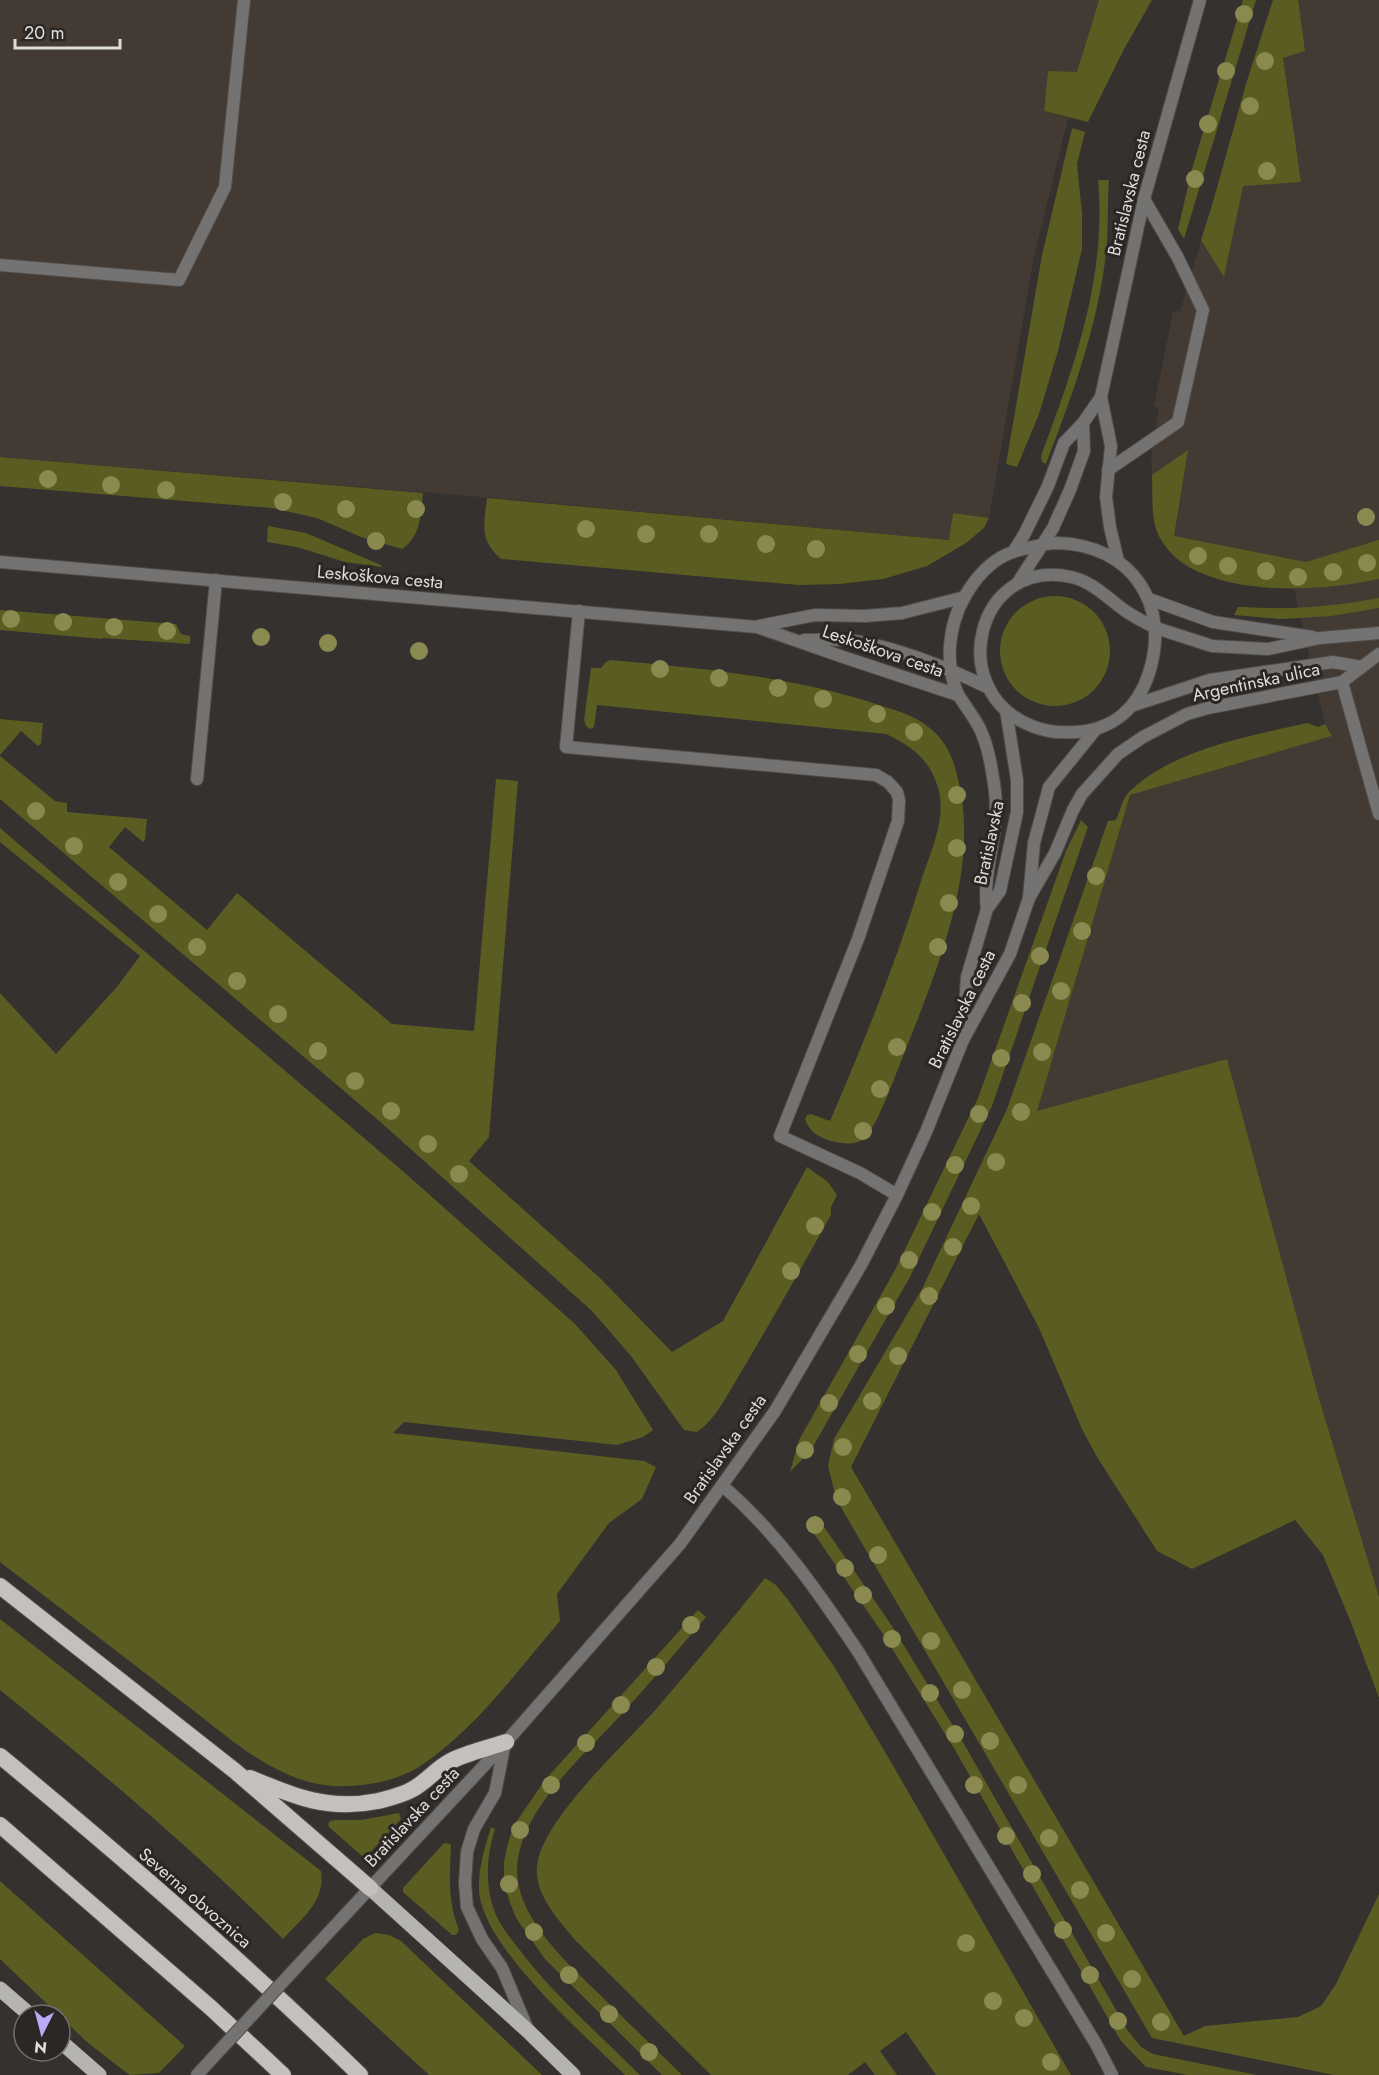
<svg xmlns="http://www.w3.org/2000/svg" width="1379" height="2075" font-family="Jost,sans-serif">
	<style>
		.built { fill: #423a33 }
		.green { fill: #5b5c21 }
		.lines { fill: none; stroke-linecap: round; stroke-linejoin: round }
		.service-casing { stroke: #4f4d4b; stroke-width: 14 }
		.minor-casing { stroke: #4f4d4b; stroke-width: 14 }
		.tertiary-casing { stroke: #4f4d4b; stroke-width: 14 }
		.primary-casing { stroke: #4f4d4b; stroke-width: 16 }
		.trunk-casing { stroke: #4f4d4b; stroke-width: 18 }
		.service { stroke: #747372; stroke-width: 12 }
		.minor { stroke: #747372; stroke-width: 12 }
		.tertiary { stroke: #747372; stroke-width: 12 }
		.primary { stroke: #b6b4b1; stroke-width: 15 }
		.trunk { stroke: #c4c0be; stroke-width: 16 }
		.tertiary-bridge-casing { stroke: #4f4d4b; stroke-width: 14; stroke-linecap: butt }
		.tertiary-bridge { stroke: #747372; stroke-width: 12 }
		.tree { fill: #8a8a50 }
		.labels { text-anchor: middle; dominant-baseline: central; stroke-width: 6; stroke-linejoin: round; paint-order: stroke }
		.street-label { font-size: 18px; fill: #dedddb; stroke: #2a2725 }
	</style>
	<rect width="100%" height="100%" fill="#34312f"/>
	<path class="built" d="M0,0H1099L1077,73L1048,71L1044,111L1068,118L1034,256L989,518L953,513L949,540L505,499L0,457Z
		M1273,0H1379V1597L1318,1395L1036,1112L1130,795L1332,736L1325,724L1294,589L1270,588L1224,581L1185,566L1175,558L1159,537L1155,522L1151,460L1159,408L1154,406L1173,311H1180L1213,202L1246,84Z"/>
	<path class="green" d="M1099,0H1152L1123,51L1088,122L1044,111L1048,71L1077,72Z
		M1243,0H1256L1184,239L1178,229L1192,169Z
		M1273,0H1298L1305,51L1283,58L1301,182L1243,186L1224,277L1201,240L1213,202L1246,84Z
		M1072,128L1085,132L1077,164L1082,213V249L1058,351L1039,414L1017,467L1006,464L1042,255Z
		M1098,180H1109C1107,204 1109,229 1106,253C1098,326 1072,396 1046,464L1042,462L1041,456C1074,368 1107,276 1098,180Z
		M1188,450L1174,536L1306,562L1379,540V579C1320,592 1195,601 1160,538C1150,521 1153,494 1152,475Z
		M0,457L423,493C421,513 421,537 402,549L361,537L317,518L272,508L0,486Z
		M487,498L949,540L953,513L989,518L984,528L966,543L927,566L883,579L840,584L799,585L501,559C479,540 484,525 487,498Z
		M268,526L306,533L381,565L382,567L345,562L297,547L267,542Z
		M1000 651a55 55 0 1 1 110 0a55 55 0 1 1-110 0Z
		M1379,598V608L1331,616L1281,619L1234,615L1238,607H1242C1291,610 1331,607 1379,598Z
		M0,610L176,624L181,634L190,636V644L102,638V639L0,630Z
		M610,660C699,668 788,676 873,703C898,711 923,717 940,738C950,750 955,765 958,779C981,871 935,974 902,1059C894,1078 877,1129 862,1140C854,1146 840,1143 831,1141C819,1137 809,1132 805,1119L807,1115L811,1114L830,1121C864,1042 896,963 921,881C930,853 947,819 938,788C930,759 911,746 886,734L597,705L594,727L590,729L586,726L584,720L591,668H601L606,662Z
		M0,719L43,723L41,744L38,746L21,731L0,755Z
		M1307,723L1318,727L1325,724L1332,736L1130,795L1037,1111L1227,1059L1318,1395L1379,1597V1698L1352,1625L1323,1555L1295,1520L1192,1569L1157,1551L1097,1457L1082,1429L1039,1328L979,1214L851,1467L1184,2036L1205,2026L1298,2017L1321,2006L1336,1984L1379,1894V2075H1334L1152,2038L846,1516L836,1498L828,1466L834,1439L922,1289L1007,1109L1108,821L1116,820C1120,811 1123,797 1130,791C1174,749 1250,736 1307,723Z
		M0,756L55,801L67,803V812L147,819L145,840L143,842L125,827L109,847L207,930L237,893L392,1024L474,1031L496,779L518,781L489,1137L469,1161L600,1278L672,1352L723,1321L807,1167L828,1182L837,1195L831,1207V1215C802,1267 773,1318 743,1369C731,1388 716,1420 697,1432L684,1430L631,1356L592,1311L377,1119L0,799Z
		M1081,820L1088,827L992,1106L910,1277L811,1450L790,1472L799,1440L895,1270L978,1098L1066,851Z
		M0,828L405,1173L574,1323L616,1370L653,1430L643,1437L617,1445L404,1422L393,1433L644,1461L656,1467L642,1499L609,1523L557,1594L560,1621C517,1671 475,1730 419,1767C390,1785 341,1791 309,1782C258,1768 218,1728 176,1697C118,1652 59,1607 0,1562V993L56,1054L116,988L140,956L0,842Z
		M816,1515L892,1626L964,1744L1128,2031L1141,2047L1153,2054L1257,2075H1188L1146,2067L1121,2041L955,1750L883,1634L806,1522Z
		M765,1578L776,1585L789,1601L835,1668L891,1762L1071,2075H936L906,2032L880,2051L897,2075H875L865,2062L848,2075H711L576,1941C559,1920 534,1895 537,1866C542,1819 625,1745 657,1708C694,1665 730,1622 765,1578Z
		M698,1610L706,1617C678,1650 650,1683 620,1716C586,1753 533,1799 520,1849C513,1874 519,1896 532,1918C548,1945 572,1968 594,1989C623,2018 653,2046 682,2075H662L545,1959L516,1918L509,1900L504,1883V1862L508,1843L514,1825L545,1780Z
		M0,1619L321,1871C326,1901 301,1919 283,1939C194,1850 98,1769 0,1690Z
		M399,1813L401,1819L367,1856L363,1857L329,1827L328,1824L330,1821L334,1820H361Z
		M491,1827L495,1829C486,1857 484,1891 498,1919C504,1931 514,1942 522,1953C556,1997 600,2035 640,2075H625C585,2035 482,1947 479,1890C478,1868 485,1847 491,1827Z
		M444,1843L451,1844C450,1876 447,1899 459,1930L456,1935H452L403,1892V1888Z
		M0,1881L185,2046L159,2073L130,2075L123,2070L87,2042L0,1959Z
		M375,1933L389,1935L401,1941L542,2075H429L325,1979L363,1939Z"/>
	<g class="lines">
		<g class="service-casing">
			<path id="service" d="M0,265L179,280L225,187L244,0
				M1108,470L1178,422L1203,310L1178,258L1144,199
				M579,611L566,747L876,775L888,782L897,792L899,800L898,821L858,939L780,1136L860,1173L897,1195
				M1342,682L1379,814
				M197,779L216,580
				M723,1486C778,1534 819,1593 859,1653L1096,2044L1112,2075"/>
		</g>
		<g class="minor-casing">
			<path id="minor" d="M1149,599L1213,622L1313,637
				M1156,628L1212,646L1268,649L1320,638L1379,633
				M1134,705L1210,680L1333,662L1362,667
				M1029,898L1055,853L1073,810L1082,794L1118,754L1143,737L1187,714L1208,708L1342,682L1379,654"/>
		</g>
		<g class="tertiary-casing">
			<path id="tertiary" d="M1101,397L1111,446L1106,497L1110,527L1118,561
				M1014,551L1025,533L1048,486L1064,443L1083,423L1101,397L1144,199L1200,0
				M0,562L757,627L846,658L958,695
				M1017,584L1053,528L1070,490L1084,451L1083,423
				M759,626L815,615L865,616L902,613L965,597
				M804,640C820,640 838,638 855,641C902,649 946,667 989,688
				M987,909C983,880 993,851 995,822C997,806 995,787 992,772C990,758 986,742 980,729C974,717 966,707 959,696C950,679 948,656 951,637C956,601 983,558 1020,550C1032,547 1045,543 1058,543C1132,545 1171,605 1149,673C1138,708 1113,730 1076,732C1062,733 1046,732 1032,726C944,692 976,556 1071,577C1094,582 1108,599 1127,612C1136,618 1146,623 1156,628
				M963,1035L967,977L987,909L1000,891L1017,812V780L1006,710
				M505,1743L495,1793L474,1829L467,1852L465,1883L467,1907L482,1939L502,1968L528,2030
				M304,1959L506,1742L680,1544L775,1411L861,1265L897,1195L926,1132L963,1040L1010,954L1029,898L1034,843L1049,787L1096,729
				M197,2075L207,2064"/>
		</g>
		<g class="primary-casing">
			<path id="primary" d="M370,1888L528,2031L573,2075
				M0,1989L30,2015
				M60,2041L99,2075"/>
		</g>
		<g class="trunk-casing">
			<path id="trunk" d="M0,1586L235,1771L370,1888
				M0,1756C124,1858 245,1963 360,2075
				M250,1778C295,1797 329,1811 378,1801C390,1798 403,1795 413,1789C426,1782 436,1769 449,1762C465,1753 489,1748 506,1742
				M0,1825L211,2008L283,2075"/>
		</g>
		<use href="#service" class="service"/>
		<use href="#minor" class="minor"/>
		<use href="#tertiary" class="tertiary"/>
		<use href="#primary" class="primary"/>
		<use href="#trunk" class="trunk"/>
		<g class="tertiary-bridge-casing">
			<path id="tertiary-bridge" d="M207,2064L304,1959"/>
		</g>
		<use href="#tertiary-bridge" class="tertiary-bridge"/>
	</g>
	<g class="tree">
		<circle cx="1244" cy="14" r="9"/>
		<circle cx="1265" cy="61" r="9"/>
		<circle cx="1226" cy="71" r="9"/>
		<circle cx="1250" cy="106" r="9"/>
		<circle cx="1208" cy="124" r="9"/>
		<circle cx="1267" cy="171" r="9"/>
		<circle cx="1195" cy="179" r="9"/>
		<circle cx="48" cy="479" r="9"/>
		<circle cx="111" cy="485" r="9"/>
		<circle cx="166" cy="490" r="9"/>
		<circle cx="283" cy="502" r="9"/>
		<circle cx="346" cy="509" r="9"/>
		<circle cx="416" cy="509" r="9"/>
		<circle cx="1366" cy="517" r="9"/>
		<circle cx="586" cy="529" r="9"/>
		<circle cx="646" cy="534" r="9"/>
		<circle cx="709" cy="534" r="9"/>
		<circle cx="376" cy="541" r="9"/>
		<circle cx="766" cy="544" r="9"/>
		<circle cx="816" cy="549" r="9"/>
		<circle cx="1198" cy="556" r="9"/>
		<circle cx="1367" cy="563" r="9"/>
		<circle cx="1228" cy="566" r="9"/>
		<circle cx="1266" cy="571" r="9"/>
		<circle cx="1333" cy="572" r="9"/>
		<circle cx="1298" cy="577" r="9"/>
		<circle cx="11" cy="619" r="9"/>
		<circle cx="63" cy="622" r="9"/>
		<circle cx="114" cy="627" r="9"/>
		<circle cx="167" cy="631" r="9"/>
		<circle cx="261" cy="637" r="9"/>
		<circle cx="328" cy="643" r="9"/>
		<circle cx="419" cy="651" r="9"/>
		<circle cx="660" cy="669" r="9"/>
		<circle cx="719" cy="678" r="9"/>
		<circle cx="778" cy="688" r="9"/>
		<circle cx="823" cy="699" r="9"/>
		<circle cx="877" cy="714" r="9"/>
		<circle cx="914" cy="732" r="9"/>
		<circle cx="957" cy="795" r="9"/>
		<circle cx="36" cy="811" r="9"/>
		<circle cx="74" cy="846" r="9"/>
		<circle cx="957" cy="848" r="9"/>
		<circle cx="1096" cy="876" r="9"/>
		<circle cx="118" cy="882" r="9"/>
		<circle cx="949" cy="903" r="9"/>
		<circle cx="158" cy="914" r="9"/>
		<circle cx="1082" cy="931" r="9"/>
		<circle cx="197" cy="947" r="9"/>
		<circle cx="938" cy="947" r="9"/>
		<circle cx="1040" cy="956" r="9"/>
		<circle cx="237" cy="981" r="9"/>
		<circle cx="1061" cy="991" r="9"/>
		<circle cx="1022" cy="1003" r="9"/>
		<circle cx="278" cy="1014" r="9"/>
		<circle cx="897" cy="1047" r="9"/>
		<circle cx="318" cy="1051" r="9"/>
		<circle cx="1042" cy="1052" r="9"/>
		<circle cx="1001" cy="1058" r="9"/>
		<circle cx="355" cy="1081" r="9"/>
		<circle cx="880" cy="1089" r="9"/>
		<circle cx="391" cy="1111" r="9"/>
		<circle cx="1021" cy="1112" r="9"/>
		<circle cx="979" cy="1114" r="9"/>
		<circle cx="863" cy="1131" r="9"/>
		<circle cx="428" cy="1144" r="9"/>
		<circle cx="996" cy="1162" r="9"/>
		<circle cx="955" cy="1165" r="9"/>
		<circle cx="459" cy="1174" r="9"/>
		<circle cx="971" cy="1206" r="9"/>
		<circle cx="932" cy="1212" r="9"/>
		<circle cx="815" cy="1226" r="9"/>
		<circle cx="953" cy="1247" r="9"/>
		<circle cx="909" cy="1260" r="9"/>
		<circle cx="791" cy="1271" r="9"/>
		<circle cx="929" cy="1296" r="9"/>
		<circle cx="886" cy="1306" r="9"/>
		<circle cx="858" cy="1354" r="9"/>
		<circle cx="898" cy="1356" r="9"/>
		<circle cx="872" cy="1401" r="9"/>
		<circle cx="829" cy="1403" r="9"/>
		<circle cx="843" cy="1447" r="9"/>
		<circle cx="805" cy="1450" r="9"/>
		<circle cx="842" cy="1497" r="9"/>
		<circle cx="815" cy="1525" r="9"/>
		<circle cx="878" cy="1555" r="9"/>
		<circle cx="845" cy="1568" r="9"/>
		<circle cx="863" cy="1595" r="9"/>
		<circle cx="691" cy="1625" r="9"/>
		<circle cx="892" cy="1639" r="9"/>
		<circle cx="931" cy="1641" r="9"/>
		<circle cx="656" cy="1667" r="9"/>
		<circle cx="962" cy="1690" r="9"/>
		<circle cx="930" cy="1693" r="9"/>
		<circle cx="621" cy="1705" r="9"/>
		<circle cx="955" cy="1734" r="9"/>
		<circle cx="990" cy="1741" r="9"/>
		<circle cx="586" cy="1743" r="9"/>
		<circle cx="551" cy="1785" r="9"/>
		<circle cx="974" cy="1785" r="9"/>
		<circle cx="1018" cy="1785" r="9"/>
		<circle cx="520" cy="1830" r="9"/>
		<circle cx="1006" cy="1836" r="9"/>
		<circle cx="1049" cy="1838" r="9"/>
		<circle cx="1032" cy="1874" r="9"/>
		<circle cx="509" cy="1884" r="9"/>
		<circle cx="1080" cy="1890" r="9"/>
		<circle cx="1063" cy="1930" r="9"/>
		<circle cx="534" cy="1932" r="9"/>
		<circle cx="1106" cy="1933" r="9"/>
		<circle cx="966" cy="1943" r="9"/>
		<circle cx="569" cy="1975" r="9"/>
		<circle cx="1090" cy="1975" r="9"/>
		<circle cx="1132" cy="1979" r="9"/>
		<circle cx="993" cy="2001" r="9"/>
		<circle cx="609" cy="2014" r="9"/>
		<circle cx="1024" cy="2018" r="9"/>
		<circle cx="1118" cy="2021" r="9"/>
		<circle cx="1161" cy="2022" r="9"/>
		<circle cx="649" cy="2052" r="9"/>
		<circle cx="1051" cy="2062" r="9"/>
	</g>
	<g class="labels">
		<g class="street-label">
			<text transform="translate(1129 193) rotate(-76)">Bratislavska cesta</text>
			<text transform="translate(380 577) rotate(5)">Leskoškova cesta</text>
			<text transform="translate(883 651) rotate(19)">Leskoškova cesta</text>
			<text transform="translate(1256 682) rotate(-12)">Argentinska ulica</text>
			<text transform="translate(989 843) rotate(-78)">Bratislavska</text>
			<text transform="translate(962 1009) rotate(-64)">Bratislavska cesta</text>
			<text transform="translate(725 1449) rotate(-55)">Bratislavska cesta</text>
			<text transform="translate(412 1817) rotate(-47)">Bratislavska cesta</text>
			<text transform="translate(195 1898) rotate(41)">Severna obvoznica</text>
		</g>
	</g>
	<g transform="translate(42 2033) rotate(186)"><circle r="28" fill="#2a2725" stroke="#72706e" stroke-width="1.5"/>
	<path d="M0-4.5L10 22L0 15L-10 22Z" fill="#b9abf7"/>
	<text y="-9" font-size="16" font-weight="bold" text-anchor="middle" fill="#dedddb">N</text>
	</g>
	<path d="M15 39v9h105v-9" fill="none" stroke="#dedddb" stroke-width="3"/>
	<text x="24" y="39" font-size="18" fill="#dedddb" stroke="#2a2725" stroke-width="4.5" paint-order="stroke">20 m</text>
</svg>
